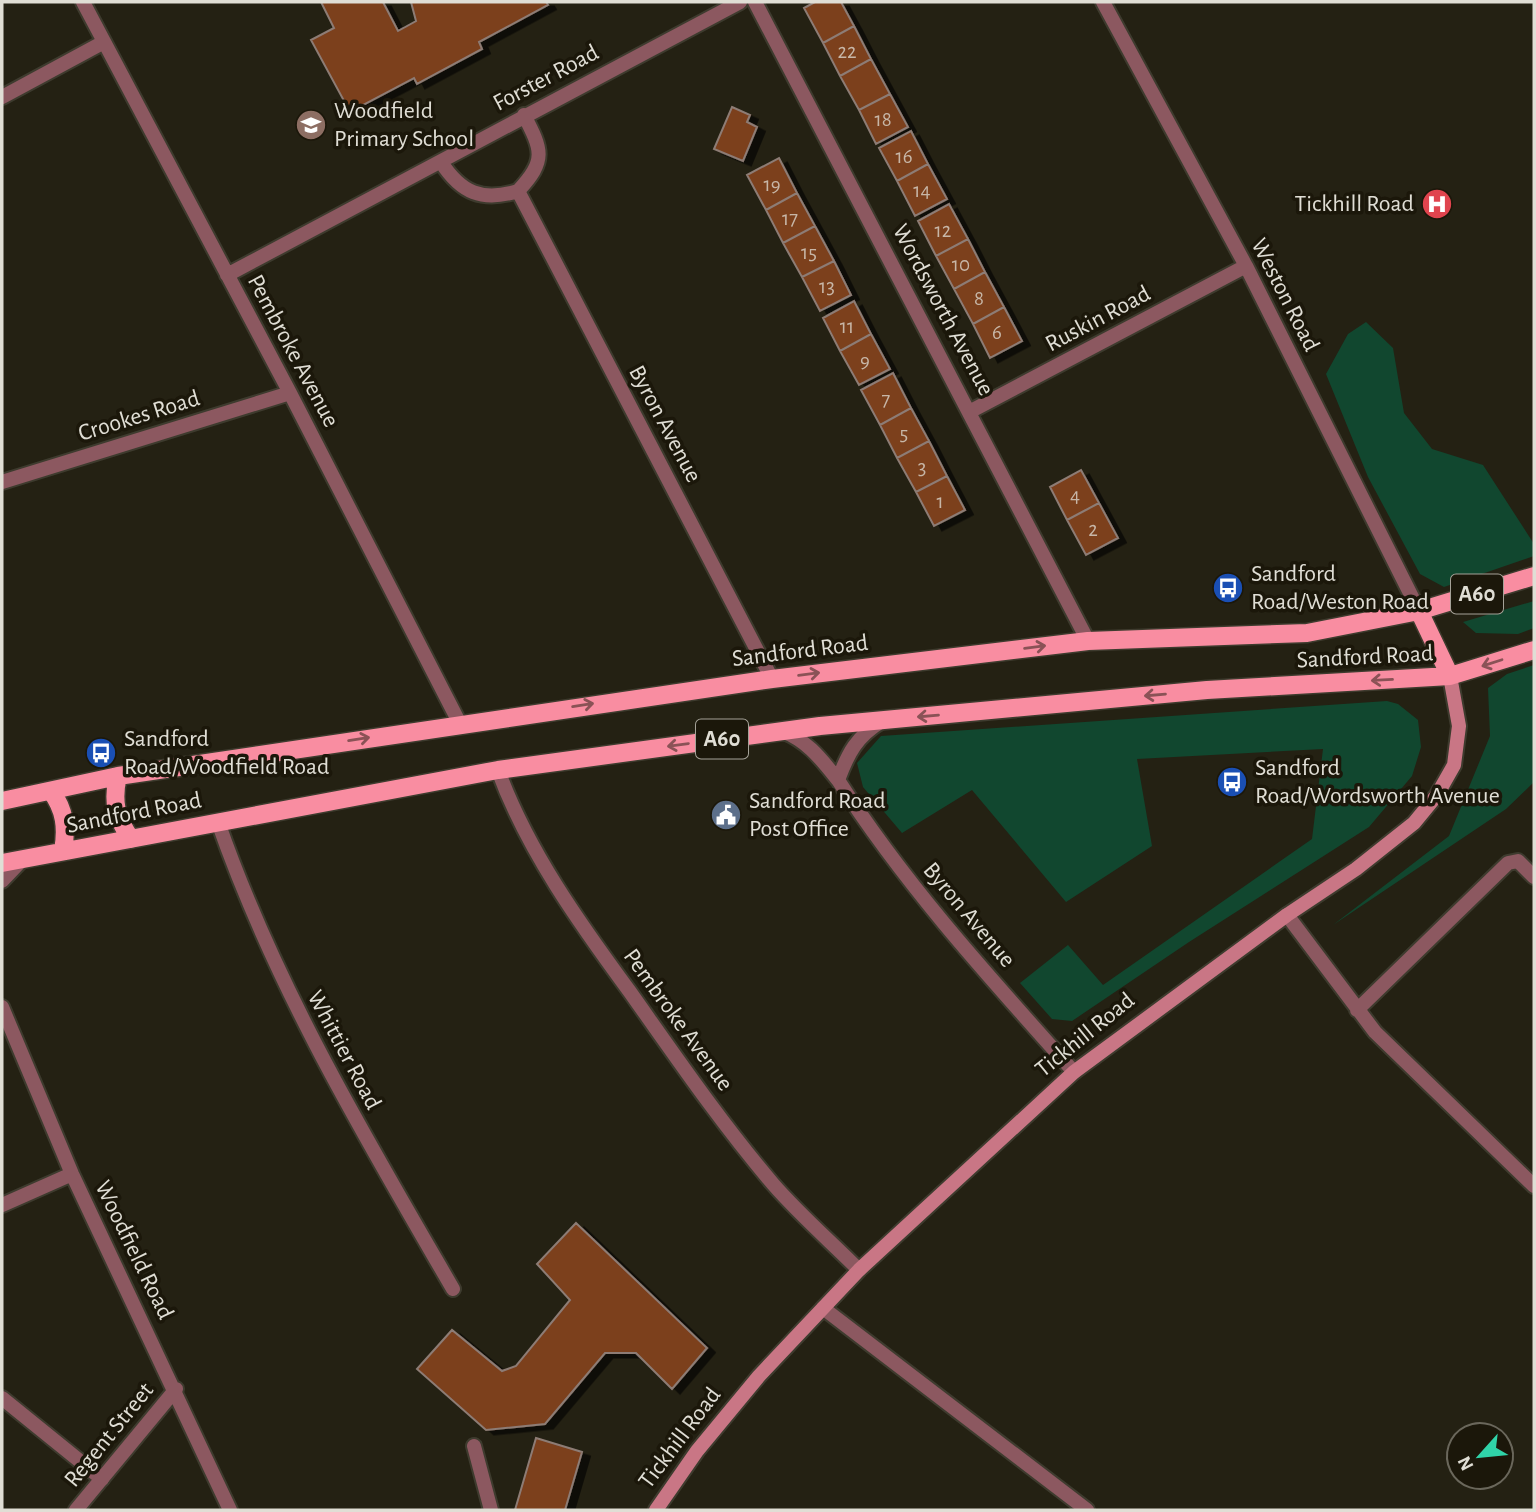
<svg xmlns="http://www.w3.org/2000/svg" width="1536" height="1512" font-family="'Alegreya Sans',sans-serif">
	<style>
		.green { fill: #11472f }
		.building { fill: #7b3f1e; stroke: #8d7c74; stroke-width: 2; filter: url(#shadow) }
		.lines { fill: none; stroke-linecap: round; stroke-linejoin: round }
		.lane-casing { stroke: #3e3b2e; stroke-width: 18 }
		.street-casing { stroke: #3e3b2e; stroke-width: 18 }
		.secondary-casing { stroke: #3e3b2e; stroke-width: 18 }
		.primary-casing { stroke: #3e3b2e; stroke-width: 21 }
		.lane { stroke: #8c5860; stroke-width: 14 }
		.street { stroke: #8c5860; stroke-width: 14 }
		.secondary { stroke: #c97685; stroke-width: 14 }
		.primary { stroke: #f98da1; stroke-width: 18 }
		.oneway { stroke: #8a5256 }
		.labels { text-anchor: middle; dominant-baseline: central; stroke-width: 7; stroke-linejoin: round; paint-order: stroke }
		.number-label { font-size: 21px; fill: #c7b6a7 }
		.shield { fill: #1b170a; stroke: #a5a298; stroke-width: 2 }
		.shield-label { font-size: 23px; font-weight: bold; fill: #e0ded5 }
		.street-label { font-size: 24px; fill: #e0ded5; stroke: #1b170a }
		.poi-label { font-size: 24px; fill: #e0ded5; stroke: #1b170a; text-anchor: start }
	</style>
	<defs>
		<filter id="shadow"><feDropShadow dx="8" dy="4.5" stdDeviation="0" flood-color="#0009"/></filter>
	</defs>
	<rect width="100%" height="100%" fill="#242113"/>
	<path class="green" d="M1366,322L1393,348L1404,413L1432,449L1483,465L1534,544V556L1444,587L1420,574L1368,477L1326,374L1348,334Z
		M1534,601V628L1518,634L1476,633L1463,622Z
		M1534,665V782L1506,809L1333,925L1449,836L1490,736L1488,688L1507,674Z
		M1387,701L1398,704L1418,720L1421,747L1412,776L1369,827L1189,942L1072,1021L1052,1019L1020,983L1068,945L1103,985L1312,839L1323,749L1137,759L1152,846L1066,902L972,790L902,833L863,787L857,763L881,736Z"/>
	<path class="building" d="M321,2H383L398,31L416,21L411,2H546L548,5L479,42L482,49L417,84L414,78L350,112L311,40L334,28Z
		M815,2H841L854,26L823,43L804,8Z
		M854,26L871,59L840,76L823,43Z
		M871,59L890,94L859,110L840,76Z
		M890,94L908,127L876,144L859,110Z
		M732,107L750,115L747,122L757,127L743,161L714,149Z
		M911,131L928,164L897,181L879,148Z
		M779,158L797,193L766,210L747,175Z
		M928,164L947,199L915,216L897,181Z
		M797,193L815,226L783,243L766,210Z
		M949,204L968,239L936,256L918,221Z
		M815,226L834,261L802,277L783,243Z
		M968,239L985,272L954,289L936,256Z
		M834,261L851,295L820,311L802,277Z
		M985,272L1004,307L973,324L954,289Z
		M854,301L871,334L840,351L823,318Z
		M1004,307L1022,341L990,358L973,324Z
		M871,334L890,369L859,385L840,351Z
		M893,373L911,408L880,425L861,390Z
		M911,408L929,441L897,458L880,425Z
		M929,441L947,476L916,492L897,458Z
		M1081,470L1099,503L1067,520L1050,487Z
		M947,476L965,510L934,526L916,492Z
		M1099,503L1118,538L1086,555L1067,520Z
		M576,1223L707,1348L672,1389L636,1353H605L545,1424L486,1430L417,1369L452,1330L502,1371L516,1366L570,1300L537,1264Z
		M536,1438L582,1452L565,1510H515Z"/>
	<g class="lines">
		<g class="lane-casing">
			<path id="lane" d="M1287,915L1375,1032L1534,1186
				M1357,1010L1508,863L1518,861L1534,877
				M823,1308L1087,1510
				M2,1398L102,1479
				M474,1446L491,1510"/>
		</g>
		<g class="street-casing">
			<path id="street" d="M83,2L290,393L460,724
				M755,2L1088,641
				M1103,2L1246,266L1419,611
				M2,97L104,42
				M441,162C461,193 482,202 518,191C547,160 542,150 524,115
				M518,191L772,679
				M227,275L740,2
				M971,411L1246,266
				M2,482L290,393
				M782,731C808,741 821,759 838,780C848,753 857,736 882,721
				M498,770C527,850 580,924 630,992C676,1057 721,1123 773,1184C799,1214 830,1241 859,1270
				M838,780C906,886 990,978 1074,1072
				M218,822C276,988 365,1137 453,1289
				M2,881L23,859
				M2,1007L72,1174L230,1510
				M2,1205L72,1174
				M76,1510L176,1389"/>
		</g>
		<g class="secondary-casing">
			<path id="secondary" d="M656,1510L697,1451L759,1376L859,1270L1074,1072L1287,915L1356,869L1414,823L1437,795L1454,765L1459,726L1450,676"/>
		</g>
		<g class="primary-casing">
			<path id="primary" d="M1419,611L1450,676
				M118,776C112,801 116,818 131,839
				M51,791C65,810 67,828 63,851
				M2,801L118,776L772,679L1088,641L1307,633L1419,611L1534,576
				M2,863L498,770L820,726L1207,690L1450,676L1534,650"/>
		</g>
		<use href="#lane" class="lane"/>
		<use href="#street" class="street"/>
		<use href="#secondary" class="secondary"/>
		<use href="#primary" class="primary"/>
	</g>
	<defs><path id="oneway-shaft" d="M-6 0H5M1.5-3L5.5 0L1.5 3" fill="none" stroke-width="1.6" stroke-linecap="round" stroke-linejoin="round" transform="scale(1.75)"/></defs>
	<g class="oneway">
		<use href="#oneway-shaft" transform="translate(1035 647) rotate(-7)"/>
		<use href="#oneway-shaft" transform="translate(1492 663) rotate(162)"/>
		<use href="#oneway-shaft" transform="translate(809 674) rotate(-7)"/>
		<use href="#oneway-shaft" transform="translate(1382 680) rotate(177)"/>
		<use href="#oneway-shaft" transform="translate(1155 695) rotate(175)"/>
		<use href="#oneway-shaft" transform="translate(583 705) rotate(-9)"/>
		<use href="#oneway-shaft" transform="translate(928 716) rotate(175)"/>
		<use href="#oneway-shaft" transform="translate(359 739) rotate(-9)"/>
		<use href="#oneway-shaft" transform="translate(678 745) rotate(172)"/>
	</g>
	<defs>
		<g id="school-disc" transform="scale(1.575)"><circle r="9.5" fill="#8d6e63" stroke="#1b170a"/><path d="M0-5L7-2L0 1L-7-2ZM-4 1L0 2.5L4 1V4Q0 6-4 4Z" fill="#fff"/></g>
		<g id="hospital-disc" transform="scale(1.575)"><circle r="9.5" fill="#e0444e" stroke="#1b170a"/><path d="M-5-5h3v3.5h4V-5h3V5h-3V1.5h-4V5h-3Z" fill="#fff"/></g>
		<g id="bus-disc" transform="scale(1.575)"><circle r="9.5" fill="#1a4fb4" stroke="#1b170a"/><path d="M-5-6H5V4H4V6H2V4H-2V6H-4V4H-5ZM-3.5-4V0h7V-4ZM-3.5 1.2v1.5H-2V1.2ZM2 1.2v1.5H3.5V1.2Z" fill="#fff"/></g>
		<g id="civic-disc" transform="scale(1.575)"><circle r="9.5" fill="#5c6f8a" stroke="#1b170a"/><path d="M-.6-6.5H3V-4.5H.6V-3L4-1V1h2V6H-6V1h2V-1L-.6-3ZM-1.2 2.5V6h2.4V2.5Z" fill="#fff"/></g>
	</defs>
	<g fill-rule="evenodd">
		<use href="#school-disc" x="311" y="125"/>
		<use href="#hospital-disc" x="1437" y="204"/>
		<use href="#bus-disc" x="1228" y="588"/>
		<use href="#bus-disc" x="101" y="753"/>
		<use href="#bus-disc" x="1232" y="782"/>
		<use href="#civic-disc" x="726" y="815"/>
	</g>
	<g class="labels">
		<g class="number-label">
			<text x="847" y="51">22</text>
			<text x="883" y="119">18</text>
			<text x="904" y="156">16</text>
			<text x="772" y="184">19</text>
			<text x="922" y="190">14</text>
			<text x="790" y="218">17</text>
			<text x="943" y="230">12</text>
			<text x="809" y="252">15</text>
			<text x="961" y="264">10</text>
			<text x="827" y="286">13</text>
			<text x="979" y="298">8</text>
			<text x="847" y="326">11</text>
			<text x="997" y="332">6</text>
			<text x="865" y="360">9</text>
			<text x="886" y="399">7</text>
			<text x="904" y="433">5</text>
			<text x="922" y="467">3</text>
			<text x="1075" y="495">4</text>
			<text x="940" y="501">1</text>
			<text x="1093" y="529">2</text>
		</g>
		<g class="shield">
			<rect x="1451" y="574.5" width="52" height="39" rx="5"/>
			<rect x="696" y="719.5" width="52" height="39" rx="5"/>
		</g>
		<g class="shield-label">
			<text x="1477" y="594">A60</text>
			<text x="722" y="739">A60</text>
		</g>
		<g class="street-label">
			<text transform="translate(546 78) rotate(-28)">Forster Road</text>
			<text transform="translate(1285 295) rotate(63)">Weston Road</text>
			<text transform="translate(943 310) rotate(62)">Wordsworth Avenue</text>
			<text transform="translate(1098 319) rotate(-28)">Ruskin Road</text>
			<text transform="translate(293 351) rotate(62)">Pembroke Avenue</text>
			<text transform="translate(139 416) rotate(-17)">Crookes Road</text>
			<text transform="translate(665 424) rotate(62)">Byron Avenue</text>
			<text transform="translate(800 651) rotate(-7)">Sandford Road</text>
			<text transform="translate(1365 657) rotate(-3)">Sandford Road</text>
			<text transform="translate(134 813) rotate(-11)">Sandford Road</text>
			<text transform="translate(969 915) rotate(50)">Byron Avenue</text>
			<text transform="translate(678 1020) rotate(54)">Pembroke Avenue</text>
			<text transform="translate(1085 1035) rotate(-39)">Tickhill Road</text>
			<text transform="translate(344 1050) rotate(62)">Whittier Road</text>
			<text transform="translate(134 1250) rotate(64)">Woodfield Road</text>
			<text transform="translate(109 1435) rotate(-51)">Regent Street</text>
			<text transform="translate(680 1438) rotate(-53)">Tickhill Road</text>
		</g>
		<g class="poi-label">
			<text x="334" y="111">Woodfield<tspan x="334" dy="28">Primary School</tspan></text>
			<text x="1414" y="204" text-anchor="end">Tickhill Road</text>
			<text x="1251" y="574">Sandford<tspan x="1251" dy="28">Road/Weston Road</tspan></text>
			<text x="124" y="739">Sandford<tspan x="124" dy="28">Road/Woodfield Road</tspan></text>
			<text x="1255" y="768">Sandford<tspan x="1255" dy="28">Road/Wordsworth Avenue</tspan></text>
			<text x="749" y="801">Sandford Road<tspan x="749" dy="28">Post Office</tspan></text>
		</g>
	</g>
	<rect width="1536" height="1512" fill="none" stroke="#e0ded5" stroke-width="7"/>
	<g transform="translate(1480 1456) rotate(243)"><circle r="33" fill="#1b170a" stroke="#6a675b" stroke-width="2"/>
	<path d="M0-5L12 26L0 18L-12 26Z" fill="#30d4a9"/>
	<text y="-10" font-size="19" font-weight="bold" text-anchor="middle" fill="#e0ded5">N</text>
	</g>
</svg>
